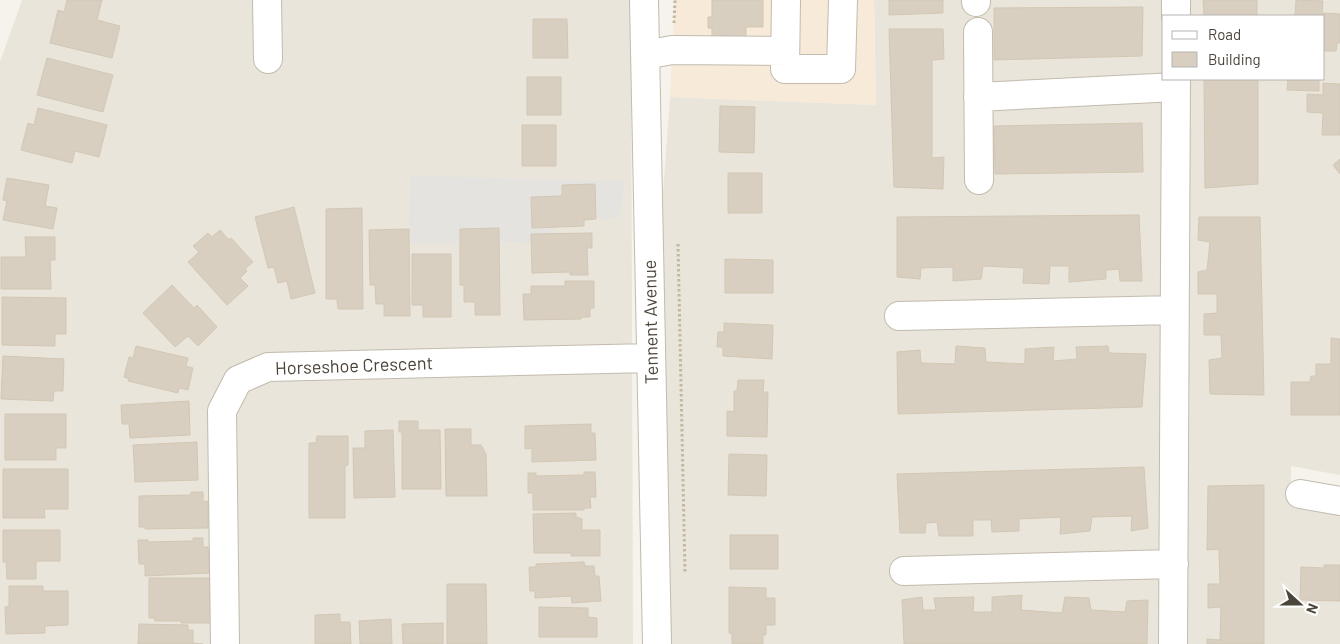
<svg xmlns="http://www.w3.org/2000/svg" width="1340" height="644" font-family="Barlow,sans-serif">
	<style>
		.residential { fill: #eae5da; fill-rule: evenodd }
		.commercial { fill: #f7ead8 }
		.parking { fill: #e5e3e0 }
		.building { fill: #d8cfc1; stroke: #d3c7b4 }
		.lines { fill: none; stroke-linecap: round; stroke-linejoin: round }
		.minor-casing { stroke: #c2bbae; stroke-width: 30 }
		.path { stroke: #c4b79f; stroke-width: 3; stroke-dasharray: 2.5 2.5; stroke-linecap: butt }
		.minor { stroke: #fff; stroke-width: 28 }
		.labels { text-anchor: middle; dominant-baseline: central; stroke-width: 5; stroke-linejoin: round; paint-order: stroke }
		.street-label { font-size: 18px; fill: #4b4439; stroke: #fff }
	</style>
	<rect width="100%" height="100%" fill="#f6f3ec"/>
	<path class="residential" d="M22,0H631L633,644H0V62Z
		M874,0H1340V475L1291,466V505L1340,514V644H664L651,358L670,97L876,105ZM1164,16H1324V79H1164Z"/>
	<path class="commercial" d="M675,0H874L876,105L670,97Z"/>
	<path class="parking" d="M411,176L624,181L620,218L556,220L553,242L408,243Z"/>
	<path class="building" d="M67,0H102L97,20L120,26L112,58L50,43L58,10L64,12Z
		M712,0H763V27H746V44H712V28H708V17H712Z
		M889,0H943V13L889,15Z
		M1203,0H1257V16H1204Z
		M1296,0L1323,1L1322,13L1340,14V43H1337L1336,51H1324V16H1295Z
		M1143,7L1142,56L994,60V8Z
		M533,19H567L568,58H533Z
		M889,29H943L944,59L932,60V158L944,157L943,189L894,187Z
		M47,58L113,75L103,112L37,95Z
		M527,77H561V115H527Z
		M1204,79H1258V184L1205,188Z
		M1288,79H1319V91L1287,90Z
		M1323,83L1340,84V135H1322L1323,113L1307,112V94L1323,95Z
		M720,106L755,107L754,153L719,152Z
		M38,108L107,125L99,157L75,151L72,163L21,150L28,123L34,125Z
		M1142,123L1143,172L995,174L994,126Z
		M522,125H556V166H522Z
		M1340,159V174L1333,165Z
		M728,173H762V213H728Z
		M7,178L49,185L45,206L57,208L53,229L3,220L7,201L3,200Z
		M595,184L596,219L584,220V226L532,228L531,197L562,196V185Z
		M294,207L315,293L291,299L287,281L278,283L274,267L268,268L255,217Z
		M362,208L363,309H338L337,299H326V209Z
		M1139,215L1142,281H1120L1119,269L1106,270V279L1069,282V266H1050L1049,284L1023,283L1024,268L983,266L981,279L953,281V267L921,268L920,279L897,277V217Z
		M1199,217H1260L1264,395L1210,394L1209,360L1222,358L1221,335H1204V314L1217,313V294H1198V272L1207,270L1210,242L1198,240Z
		M499,228L500,315H475V302H464V285H460V229Z
		M409,229L410,316H384V304H376L375,285H370L369,230Z
		M220,230L229,240L231,238L253,262L245,269L247,271L240,278L248,286L227,305L188,262L199,252L193,246L208,233L212,237Z
		M592,233V248H587L588,275H570V272L532,273L531,234Z
		M25,237H55V260H50L51,289H1V257H26Z
		M412,254H451V317H423V305H412Z
		M725,259L773,260V293H725Z
		M565,281H594V308H590V317H582L581,319L524,320L523,294H531V286H565Z
		M172,285L194,308L197,305L217,327L198,346L188,336L175,347L143,313Z
		M2,297L66,298V334H55V346L2,345Z
		M724,323L773,325L772,359L723,356V347H717L718,332H724Z
		M1331,338L1340,339V415H1291V382H1310L1311,376H1316V364H1331Z
		M136,346L188,358L186,366L193,368L188,390L179,388L178,393L128,381L129,379L124,377L129,357L133,358Z
		M956,346L985,348L986,362L1025,364V349L1054,347L1053,361L1077,359L1076,347L1108,346L1109,353L1146,354L1142,407L898,414L897,352L920,350L921,363L955,364Z
		M3,356L64,359L63,391H54L53,401L1,399Z
		M738,380H764L763,392H768L767,437L727,436V411L734,412V391H737Z
		M189,401L190,435L130,438L129,424H122L121,405Z
		M5,414H66V448H56V460H5Z
		M399,421H418V430H440L441,489H402V432H399Z
		M591,424V433H595L596,460L532,462V448L525,449V426Z
		M445,429H471V445H481L486,454L487,496H446Z
		M393,430L395,497L354,498L353,448H365V431Z
		M317,436H348V465L345,466V518H309V443H316Z
		M197,442L198,480L135,482L133,445Z
		M729,454L767,455L766,496L728,495Z
		M1144,467L1148,528L1131,531L1132,516L1092,517L1090,531L1060,534L1061,517L1019,519V531L992,532L991,520H973V536H939L937,522L926,523L925,533H900L897,474Z
		M3,469H68V509H44L45,518H3Z
		M584,472H595L596,497H590L591,508H584V510H533V493H528V473H536V476L584,475Z
		M1264,485V644H1207V639L1220,640L1221,607L1208,608V584H1220L1219,549L1207,550L1208,486Z
		M191,492H203V502L208,501V528L145,529V527H139V496L191,495Z
		M576,513V517L582,519V530H600V556H571V553H534L533,514Z
		M3,530H60V561H36V579H7L6,562H3Z
		M730,535H778V569H730Z
		M193,538H203V547H208L210,573L145,576V564H139L138,540H148V542L193,541Z
		M584,562L585,566H594L595,576H599L601,601L572,603L571,596L535,598V591H530L529,567H536V564Z
		M1324,565H1340V601L1300,600L1301,567L1324,568Z
		M149,578H212L213,623H181V621H155L154,618H149Z
		M447,584H486L487,644H447Z
		M9,586H43V591H68V625L45,626V633L6,634L5,607L9,606Z
		M729,587L766,588V598H775V625H766V635H763V644H732V634L729,633Z
		M1022,595L1021,610L1062,613L1065,597L1089,598L1091,610L1125,612L1127,601L1148,600L1147,644H904L902,600L922,597L923,610H936L934,598L974,597L973,612H992V597Z
		M539,607L588,608V617L597,618V637H539Z
		M340,614V622H350L351,644H315V615Z
		M391,619L392,644H360L359,621Z
		M443,623V644H403L402,624Z
		M139,624L188,625V630H193V643L203,644H138Z"/>
	<g class="lines">
		<g class="minor-casing">
			<path id="minor" d="M267,0L268,59
				M644,0L657,644
				M786,0L785,69H841L843,0
				M976,2V0
				M1176,16V0
				M978,32L979,180
				M645,55L672,50L785,51
				M978,97L1176,87
				M899,316L1174,310
				M1300,494L1340,501
				M904,571L1174,564
				M225,644L222,411L238,380L268,367L651,358
				M1173,644L1176,79"/>
		</g>
		<path class="path" d="M674,23L675,0
			M678,244L685,573"/>
		<use href="#minor" class="minor"/>
	</g>
	<g class="labels">
		<g class="street-label">
			<text transform="translate(650 322) rotate(-91)">Tennent Avenue</text>
			<text transform="translate(354 365) rotate(-2)">Horseshoe Crescent</text>
		</g>
	</g>
	<rect x="1162" y="15" width="162" height="65" fill="#ffffff" stroke="#b7b4b0"/>
	<rect x="1172" y="31" width="25" height="8" fill="#ffffff" stroke="#b7b4b0"/>
	<text x="1208" y="40" font-size="15" fill="#4b4439">Road</text>
	<rect x="1172" y="52" width="25" height="15" fill="#d8cfc1" stroke="#b7b4b0"/>
	<text x="1208" y="65" font-size="15" fill="#4b4439">Building</text>
	<g transform="translate(1300 604) rotate(111)" stroke="#ffffff" stroke-width="4" paint-order="stroke">
	<path d="M0-4L9 19L0 12L-9 19Z" fill="#4b4439"/>
	<text y="-8" font-size="14" font-weight="bold" text-anchor="middle" fill="#4b4439">N</text>
	</g>
</svg>
